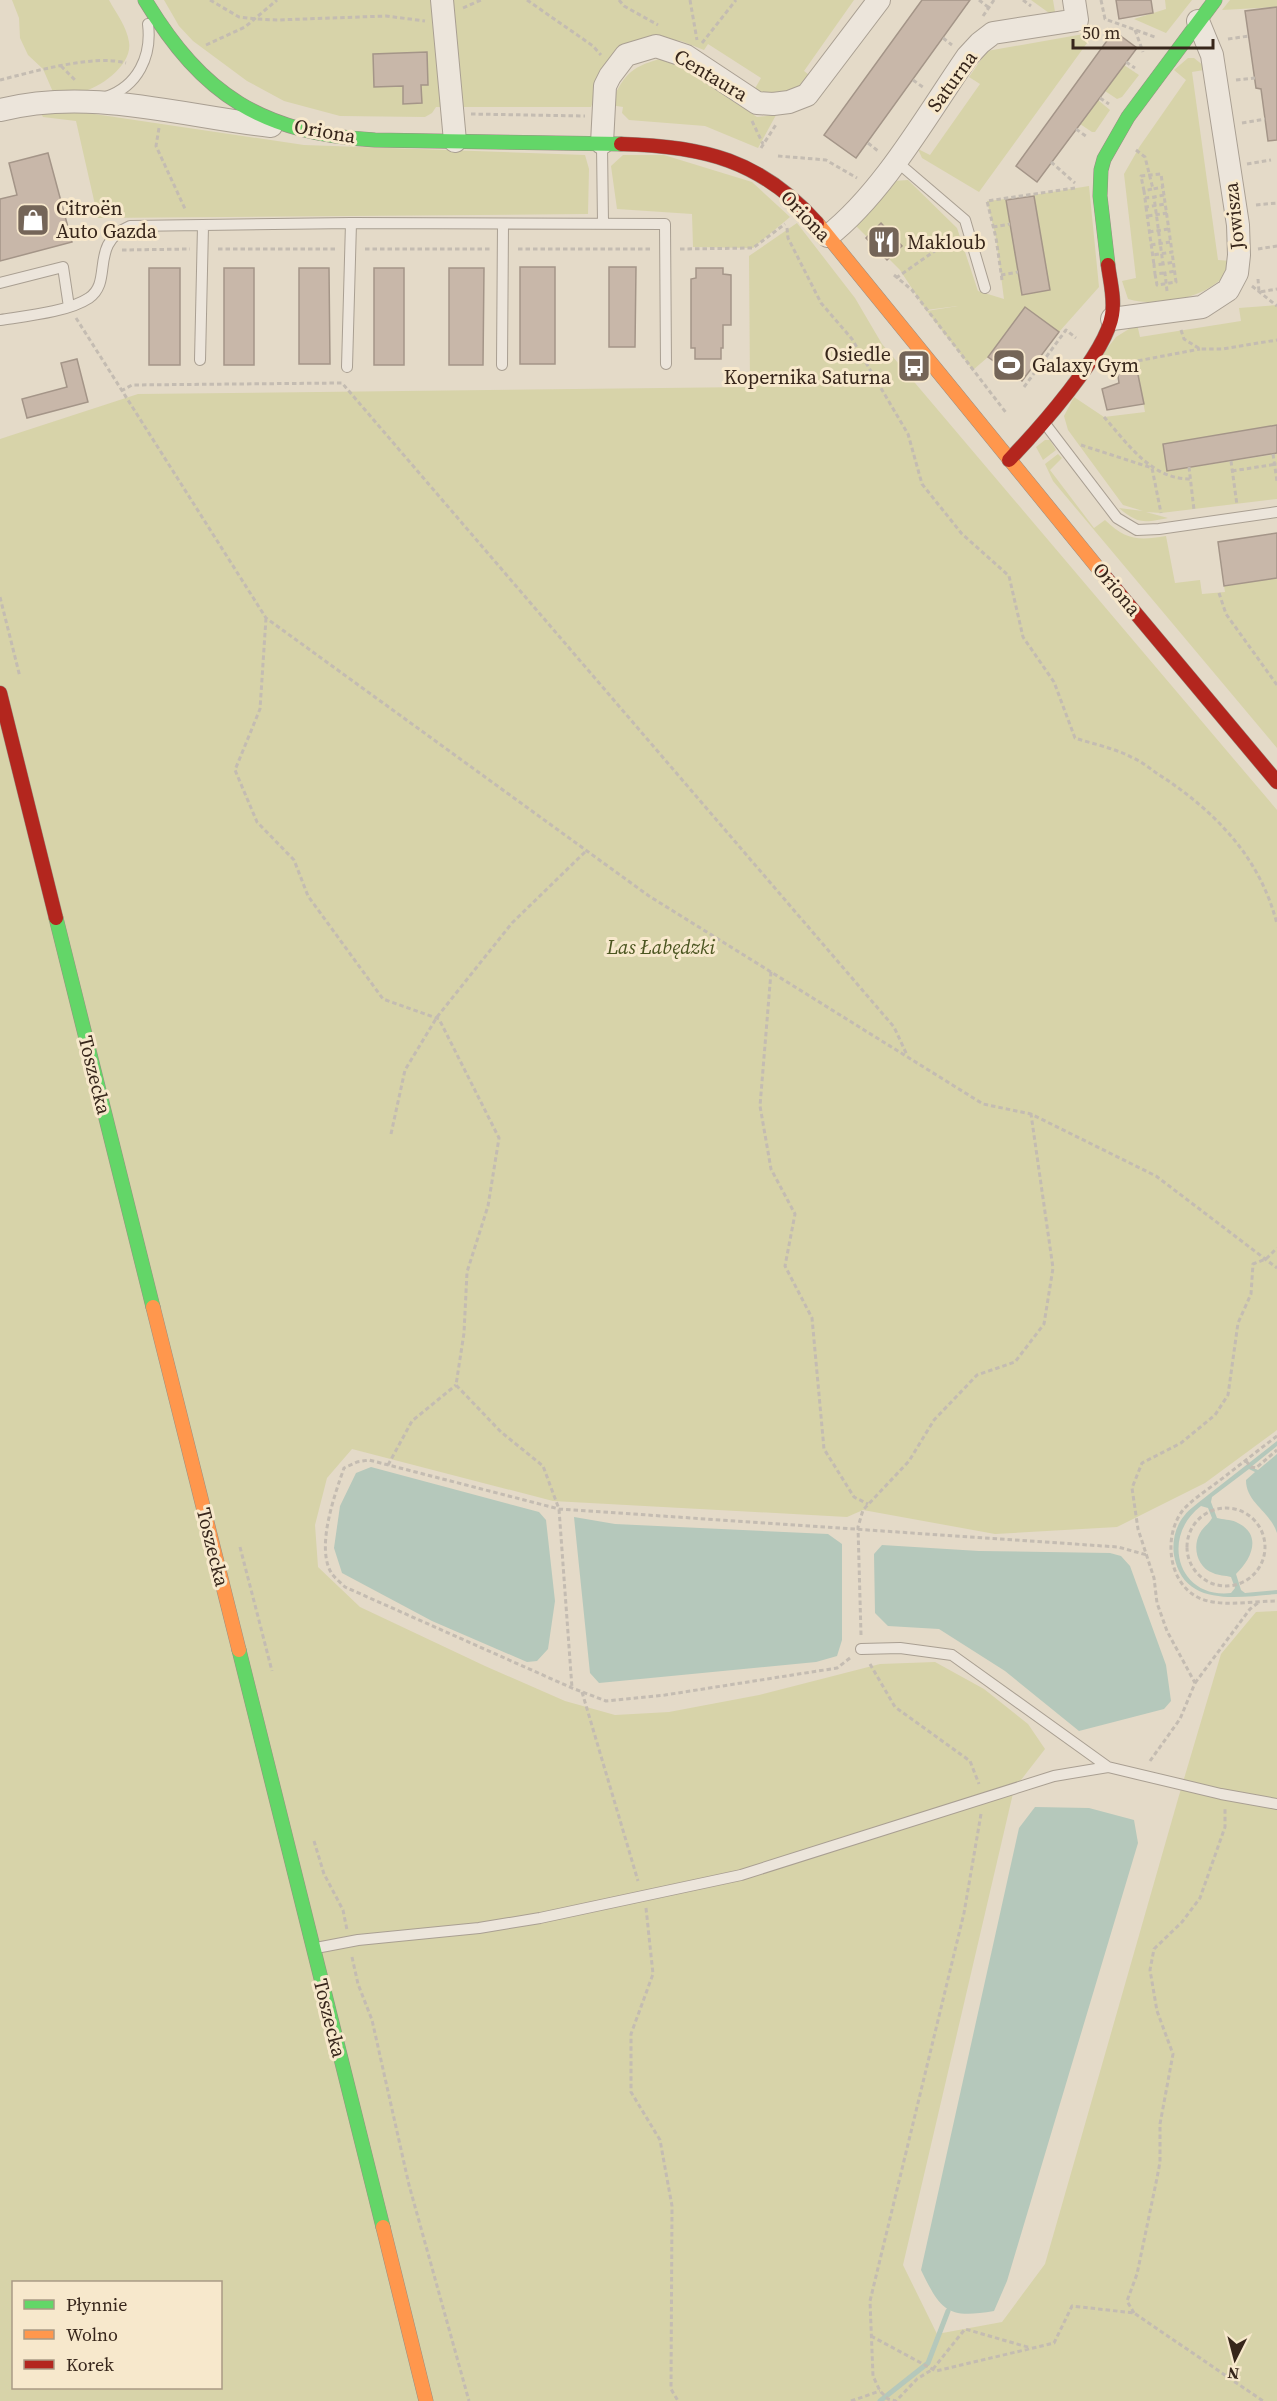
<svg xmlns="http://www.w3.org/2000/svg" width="1277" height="2401" font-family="'Source Serif 4',serif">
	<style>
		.green { fill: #d7d3a9; fill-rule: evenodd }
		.water { fill: #b5c8bb; fill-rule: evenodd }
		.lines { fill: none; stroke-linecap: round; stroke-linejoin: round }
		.stream { stroke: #b5c8bb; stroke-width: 5 }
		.building { fill: #c8b7a9; stroke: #a49588; stroke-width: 1.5 }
		.lane-casing { stroke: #a99f92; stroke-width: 12 }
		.street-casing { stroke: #a99f92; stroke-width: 24 }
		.fast-casing { stroke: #988e82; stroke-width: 15 }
		.slow-casing { stroke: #988e82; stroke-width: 15 }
		.jam-casing { stroke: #988e82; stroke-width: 15 }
		.path { stroke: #c4bcb2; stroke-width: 3; stroke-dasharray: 4.5 3; stroke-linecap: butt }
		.lane { stroke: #ece5db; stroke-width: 10 }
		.street { stroke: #ece5db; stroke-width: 22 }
		.fast { stroke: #63d668; stroke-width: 14 }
		.slow { stroke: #ff974d; stroke-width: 14 }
		.jam { stroke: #b3261e; stroke-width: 14 }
		.labels { text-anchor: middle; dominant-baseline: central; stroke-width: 6; stroke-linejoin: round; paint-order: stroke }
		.street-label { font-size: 20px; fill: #37261b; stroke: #f7e8cc }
		.poi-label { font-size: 20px; fill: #37261b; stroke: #f7e8cc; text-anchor: start }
		.park-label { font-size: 20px; font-style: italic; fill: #4b5520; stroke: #f7e8cc }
	</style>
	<rect width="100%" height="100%" fill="#e4dac8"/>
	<path class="green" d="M12,0H109C116,13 127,27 129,42C133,64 101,88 81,92C72,93 62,92 53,92L43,69L28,55L20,38L19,18Z
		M164,0H854L804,71L813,78L782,96L753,92L761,78L708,44L704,50L681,41L648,38L608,63L591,107H436L432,113L425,117L340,116L284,101L247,81L193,41L179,26Z
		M1031,0H1053L1056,18Z
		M1165,0H1192L1166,33L1134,19L1166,9Z
		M1230,0H1277V7L1222,10Z
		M1095,32L979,192L922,158L918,149L930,155L980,84L969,77L987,51Z
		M1188,58H1194L1204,66V70L1192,72L1218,260L1231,261C1228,268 1224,277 1219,281C1196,300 1156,307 1128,299L1122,281L1136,278L1124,174L1140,146L1186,80L1174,70Z
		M660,59L675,63L757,117L776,115L758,148L705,126L629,120L622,113L623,107L610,105C623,77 629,67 660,59Z
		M1124,65L1139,75L1122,97L1117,99L1105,91Z
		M1098,100L1110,110L1095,132H1092L1080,124Z
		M39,110L74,111L304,145L585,155L589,169L588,214L98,218L76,121L43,117Z
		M623,155H664L752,182L790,217L753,248L693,247L692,214L617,209L611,166Z
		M908,180L957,228L978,291L1004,299L996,238L987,201L1006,199L1022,294L1050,290L1033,195L1089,186L1099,287L1059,332L1025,307L988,357L973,370L927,311L958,306L926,310L900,270L855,225L894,181Z
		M797,223L855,298L882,344L1277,810V1430L1205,1483L1117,1527L995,1534L863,1510L847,1517L553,1501L352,1449L327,1478L315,1525L318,1567L360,1607L485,1666L565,1701L615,1715L669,1712L759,1695L880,1664L935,1662L984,1689L1028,1724L1045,1749L1014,1789L903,2265L937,2334L1002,2322L1045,2264L1178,1799L1221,1654L1256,1612L1277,1611V2401H0V439L138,394L750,387L749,256ZM14,2282H220V2388H14Z
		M1277,305V425L1163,444L1167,471L1277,454V499L1161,513L1146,512L1168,518C1144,523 1138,524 1119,508L1143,511L1123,505L1068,430L1064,416L1074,397L1104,417L1145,412L1136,365L1130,362L1114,365L1102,355L1116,337L1137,324L1140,337L1241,321L1239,308Z
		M1045,440H1050L1056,450L1043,460L1036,447Z
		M1058,454L1062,458L1050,470L1094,528L1105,520C1126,540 1138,541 1166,536L1175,583L1200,580L1202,594L1225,592L1224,586L1277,578V748L1053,481L1045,464Z"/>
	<path class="water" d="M1277,1441V1446L1251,1467L1258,1470L1277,1454V1533C1270,1511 1246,1503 1246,1480L1255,1472L1249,1469L1212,1497L1211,1502L1217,1518C1223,1520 1230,1519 1236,1522C1263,1534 1252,1559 1236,1574L1241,1590L1245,1593L1277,1590V1594C1238,1597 1183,1608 1174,1555C1172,1542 1175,1527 1184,1516C1190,1508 1200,1502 1208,1495C1231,1477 1254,1459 1277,1441ZM1201,1506L1208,1508L1212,1518C1209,1524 1203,1527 1200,1533C1192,1547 1197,1567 1213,1573C1219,1576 1225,1575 1231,1577L1235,1588L1231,1593C1178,1599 1160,1537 1201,1506Z
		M371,1467L539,1512L546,1520L555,1601L548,1649L537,1661L527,1662L432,1621L342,1573L334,1548L340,1506L356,1473Z
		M574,1517L615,1524L828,1534L842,1544V1640L837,1656L816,1662L599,1683L590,1673Z
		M882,1545L979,1551L1110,1553L1121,1556L1130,1566L1166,1665L1171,1701L1164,1709L1079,1731L1005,1671L939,1629L888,1626L875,1613L874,1554Z
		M1035,1807L1089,1808L1134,1820L1138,1843L1007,2281L994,2311C947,2319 941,2311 921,2270L1019,1828Z"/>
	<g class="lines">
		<path class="stream" d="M880,2401L928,2363L948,2311"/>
	</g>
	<path class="building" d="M922,0H970L856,158L824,135Z
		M1116,0H1151L1153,13L1119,19Z
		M1277,7V140L1268,141L1261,89L1256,88L1245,11Z
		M1114,31L1137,48L1037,182L1016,166Z
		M427,52L428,85H421L422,103L403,104V86L374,87L373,54Z
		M48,153L72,242L0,261V199L17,195L9,163Z
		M1034,196L1050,290L1022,295L1006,200Z
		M881,223L902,246L887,260L866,238Z
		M520,267H555V364H520Z
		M609,267H636L635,347H609Z
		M149,268H180V365H149Z
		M224,268H254V365H224Z
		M299,268H329L330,364H299Z
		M374,268H404V365H374Z
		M449,268H484L483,365H449Z
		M696,268H723V274L731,275V325H723V348H721V359H695V348H691V279L696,278Z
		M1025,307L1059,332L1022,381L988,357Z
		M77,359L88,402L27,418L22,399L67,387L61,363Z
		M1136,365L1144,404L1107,410L1102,389L1119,383L1117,369Z
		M1277,425V453L1167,471L1163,444Z
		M1277,533V578L1224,586L1218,542Z"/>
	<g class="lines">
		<g class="lane-casing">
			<path id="lane" d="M106,97C138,86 152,56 148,24
				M602,146L603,223
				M896,161L965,220L985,288
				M0,283L63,267L69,307
				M0,320C26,316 68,312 89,298C114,281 88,244 130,226L351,223L665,224L666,364
				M200,360L203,226
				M502,365L503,224
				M347,367L351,223
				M1046,425L1117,518L1137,530L1159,529L1277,512
				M861,1649L900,1648L952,1655L1108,1767
				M316,1948L358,1940L479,1928L540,1918L741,1875L1054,1776L1108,1767L1221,1794L1277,1804"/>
		</g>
		<g class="street-casing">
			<path id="street" d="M442,0L455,141
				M0,110C90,87 181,116 271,126
				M602,143L605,86L610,76L626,55L656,46L686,56L757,103L773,104L789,102L807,95L879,0
				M828,236C883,193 927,115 967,57L980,43L993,33L1077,20L1074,0
				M1112,319L1202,307L1228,290L1237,273L1239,255L1238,225L1212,55L1198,21"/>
		</g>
		<g class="fast-casing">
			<path id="fast" d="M145,0C203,96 262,133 375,140L621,144
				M1108,265L1100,196L1101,170L1104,159L1128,117L1215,0
				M56,918L153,1307
				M239,1650L383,2227"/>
		</g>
		<g class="slow-casing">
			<path id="slow" d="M817,223L1102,573
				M153,1307L239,1650
				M383,2227L426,2401"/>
		</g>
		<g class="jam-casing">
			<path id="jam" d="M621,144C703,146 761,160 817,223
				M1009,460C1037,431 1106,354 1112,315C1115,299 1110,281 1108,265
				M1102,573L1277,782
				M0,693L56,918"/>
		</g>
		<path class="path" d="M210,0L239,17L257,19L277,20L386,16L425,21
			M527,0L593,46L601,55
			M619,0L624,6L658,25
			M690,0L697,40
			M979,0L988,7
			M1023,0L1031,6
			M1101,0L1105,19L1155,37
			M463,8L481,0
			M983,16L994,0
			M1135,30L1143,52
			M943,38L952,45
			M1228,39L1249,36
			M702,43L736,0
			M206,45L245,27L277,0
			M1126,62L1135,68
			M61,66L75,80
			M0,80C32,72 94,54 126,63
			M913,80L924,88
			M1236,80L1255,78
			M1100,98L1109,104
			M471,114L585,116
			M752,121L763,144
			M1242,123L1265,119
			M159,128L156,146L186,211
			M1076,129L1087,137
			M868,143L878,151
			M761,148L777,123
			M1136,150L1145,157L1153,189L1163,187
			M778,156L826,160L857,178
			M1051,162L1075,183
			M1247,164L1271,160
			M1152,189L1144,191L1145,198L1154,197
			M1144,191L1141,176L1161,174L1172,252L1153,255
			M1164,195L1154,197L1163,264L1174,262
			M1145,198L1146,207L1165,204
			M1256,205L1277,203
			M1146,207L1154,265
			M1148,216L1167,213
			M993,227L1010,224
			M787,228L788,238L821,303L852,339L908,434L922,484L962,534L1009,576L1023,637L1054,682L1075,738C1093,744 1114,748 1131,757C1141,761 1149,768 1158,774C1215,811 1260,857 1277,924
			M1149,232L1169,229
			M1151,245L1170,242
			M218,249H337
			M365,249H490
			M518,249H652
			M680,249L753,248L785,224
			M1258,249L1277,246
			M122,250L190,249
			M1163,264L1154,265L1155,274L1165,273
			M1155,274L1157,285L1176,282L1172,252
			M894,275L912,290L1007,414
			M1001,275L1018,272
			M896,278L952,239
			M1258,279L1259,292L1277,289
			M1002,280L996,238L987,201L1075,188
			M1252,286L1277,306
			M1167,291L1165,273L1175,271
			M76,318L266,618L649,896L983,1104L1031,1114L1156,1176L1277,1268
			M1181,330L1184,339L1200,349H1222L1277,340
			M1116,365L1200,349
			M1024,387L1066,330L1076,338
			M121,391L132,385L342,383L894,1027L907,1055
			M1104,417C1128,444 1151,479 1190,479
			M1081,445L1152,468L1161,513
			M1273,454L1277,481
			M1231,461L1237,505
			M1189,467L1194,510
			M1232,471L1277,464
			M1219,593L1226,614L1277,685
			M0,597L20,677
			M266,618L260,709L235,770L257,822L294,860L308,896L383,999L439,1019L499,1138L488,1206L467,1272L464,1333L456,1385L501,1432L543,1466L559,1509L572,1688
			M771,972L760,1106L771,1169L795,1214L785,1266L812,1318L824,1449L854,1497L868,1504
			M391,1134L405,1070L437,1017L512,923L587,850
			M1277,1436C1256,1452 1236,1468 1215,1484C1204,1492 1192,1500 1183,1510C1161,1538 1169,1592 1208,1601C1229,1606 1255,1601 1277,1601
			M1246,1461L1251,1467L1256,1468L1277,1450
			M388,1465L412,1421L456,1385
			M1187 1547a39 39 0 1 1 78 0a39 39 0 1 1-78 0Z
			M240,1547L272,1671
			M861,1635L858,1527L863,1510L909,1461L934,1420L977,1375L1015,1362L1044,1324L1053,1268L1031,1114
			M850,1658L837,1668L665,1695L606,1701L572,1688L345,1587C341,1583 335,1578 332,1574C315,1548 335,1494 344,1468L357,1462L369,1460L559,1509L1118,1547L1147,1555
			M870,1664L895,1707L970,1761L979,1784
			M1195,1683L1250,1609L1259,1602
			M582,1692L638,1881
			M1150,1761L1180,1719L1195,1683L1167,1631L1157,1603L1154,1578L1138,1529L1132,1488L1142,1463L1181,1443L1215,1415L1228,1395L1238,1323L1251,1294L1253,1264L1266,1259L1277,1248
			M981,1814L964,1913L870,2301L873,2376L880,2391L888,2399L896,2401L917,2379L933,2369L965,2329L1031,2348
			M314,1841L324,1874L343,1910L347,1930
			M646,1908L653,1974L631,2034V2092L660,2140L672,2206L671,2389L678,2401
			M352,1957L358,1984L372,2020L409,2185L469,2401
			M1134,2313L1127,2301L1137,2274L1157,2178L1160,2162V2124L1173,2054L1157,2011L1150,1970L1154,1949L1182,1922L1200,1898L1225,1827V1809
			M871,2336L936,2371L1054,2343L1072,2306L1134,2313L1263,2401
			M851,2401L880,2391"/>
		<use href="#lane" class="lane"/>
		<use href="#street" class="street"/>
		<use href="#fast" class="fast"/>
		<use href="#slow" class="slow"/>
		<use href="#jam" class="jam"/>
	</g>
	<defs>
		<g id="shop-square" transform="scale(1.725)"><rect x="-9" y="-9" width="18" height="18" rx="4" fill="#746558" stroke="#f7e8cc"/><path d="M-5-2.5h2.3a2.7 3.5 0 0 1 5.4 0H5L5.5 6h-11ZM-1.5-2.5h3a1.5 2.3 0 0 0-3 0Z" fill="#fff"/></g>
		<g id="restaurant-square" transform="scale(1.725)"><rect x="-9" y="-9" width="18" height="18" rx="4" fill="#746558" stroke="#f7e8cc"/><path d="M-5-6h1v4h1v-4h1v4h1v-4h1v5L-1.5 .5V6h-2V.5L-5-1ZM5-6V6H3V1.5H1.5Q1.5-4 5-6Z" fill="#fff"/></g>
		<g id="stadium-square" transform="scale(1.725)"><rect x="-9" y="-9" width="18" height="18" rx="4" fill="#746558" stroke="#f7e8cc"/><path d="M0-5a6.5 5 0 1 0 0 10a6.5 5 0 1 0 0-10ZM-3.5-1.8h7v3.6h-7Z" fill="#fff"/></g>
		<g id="bus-square" transform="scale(1.725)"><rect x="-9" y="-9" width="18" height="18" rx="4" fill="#746558" stroke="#f7e8cc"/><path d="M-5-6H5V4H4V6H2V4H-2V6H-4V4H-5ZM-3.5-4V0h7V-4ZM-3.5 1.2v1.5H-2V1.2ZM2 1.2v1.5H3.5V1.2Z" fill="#fff"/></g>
	</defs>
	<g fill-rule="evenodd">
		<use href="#shop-square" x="33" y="220"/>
		<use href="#restaurant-square" x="884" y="242"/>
		<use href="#stadium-square" x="1009" y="365"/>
		<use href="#bus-square" x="914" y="366"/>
	</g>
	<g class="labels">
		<g class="street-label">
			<text transform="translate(711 75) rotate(31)">Centaura</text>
			<text transform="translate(952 81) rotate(-54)">Saturna</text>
			<text transform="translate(325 131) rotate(10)">Oriona</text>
			<text transform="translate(806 216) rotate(46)">Oriona</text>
			<text transform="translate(1234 216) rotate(-96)">Jowisza</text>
			<text transform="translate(1117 589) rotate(50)">Oriona</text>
			<text transform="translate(95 1075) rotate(76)">Toszecka</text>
			<text transform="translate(213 1547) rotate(76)">Toszecka</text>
			<text transform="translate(330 2018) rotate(76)">Toszecka</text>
		</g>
		<g class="poi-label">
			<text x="56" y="208">Citroën<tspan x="56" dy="23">Auto Gazda</tspan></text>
			<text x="907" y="242">Makloub</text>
			<text x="891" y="354" text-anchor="end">Osiedle<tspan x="891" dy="23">Kopernika Saturna</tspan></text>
			<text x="1032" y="365">Galaxy Gym</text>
		</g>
		<g class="park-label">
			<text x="661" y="947">Las Łabędzki</text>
		</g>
	</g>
	<rect x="12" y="2281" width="210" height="108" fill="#f7e8cc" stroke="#aa9a85" stroke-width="1.5"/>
	<rect x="24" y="2300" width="30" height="9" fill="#63d668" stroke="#aa9a85" stroke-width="1.5"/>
	<text x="66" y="2311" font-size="18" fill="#37261b">Płynnie</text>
	<rect x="24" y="2330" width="30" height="9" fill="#ff974d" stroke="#aa9a85" stroke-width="1.5"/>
	<text x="66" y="2341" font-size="18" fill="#37261b">Wolno</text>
	<rect x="24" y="2360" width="30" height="9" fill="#b3261e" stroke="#aa9a85" stroke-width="1.5"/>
	<text x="66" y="2371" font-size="18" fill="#37261b">Korek</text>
	<g transform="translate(1235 2359) rotate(186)" stroke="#f7e8cc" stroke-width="4.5" paint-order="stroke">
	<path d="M0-4.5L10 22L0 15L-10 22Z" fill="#37261b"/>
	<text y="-9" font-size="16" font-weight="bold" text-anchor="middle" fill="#37261b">N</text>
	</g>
	<path d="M1073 39v9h140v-9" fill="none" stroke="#37261b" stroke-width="3"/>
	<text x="1082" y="39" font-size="18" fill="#37261b" stroke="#f7e8cc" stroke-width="4.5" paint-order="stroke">50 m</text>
</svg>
